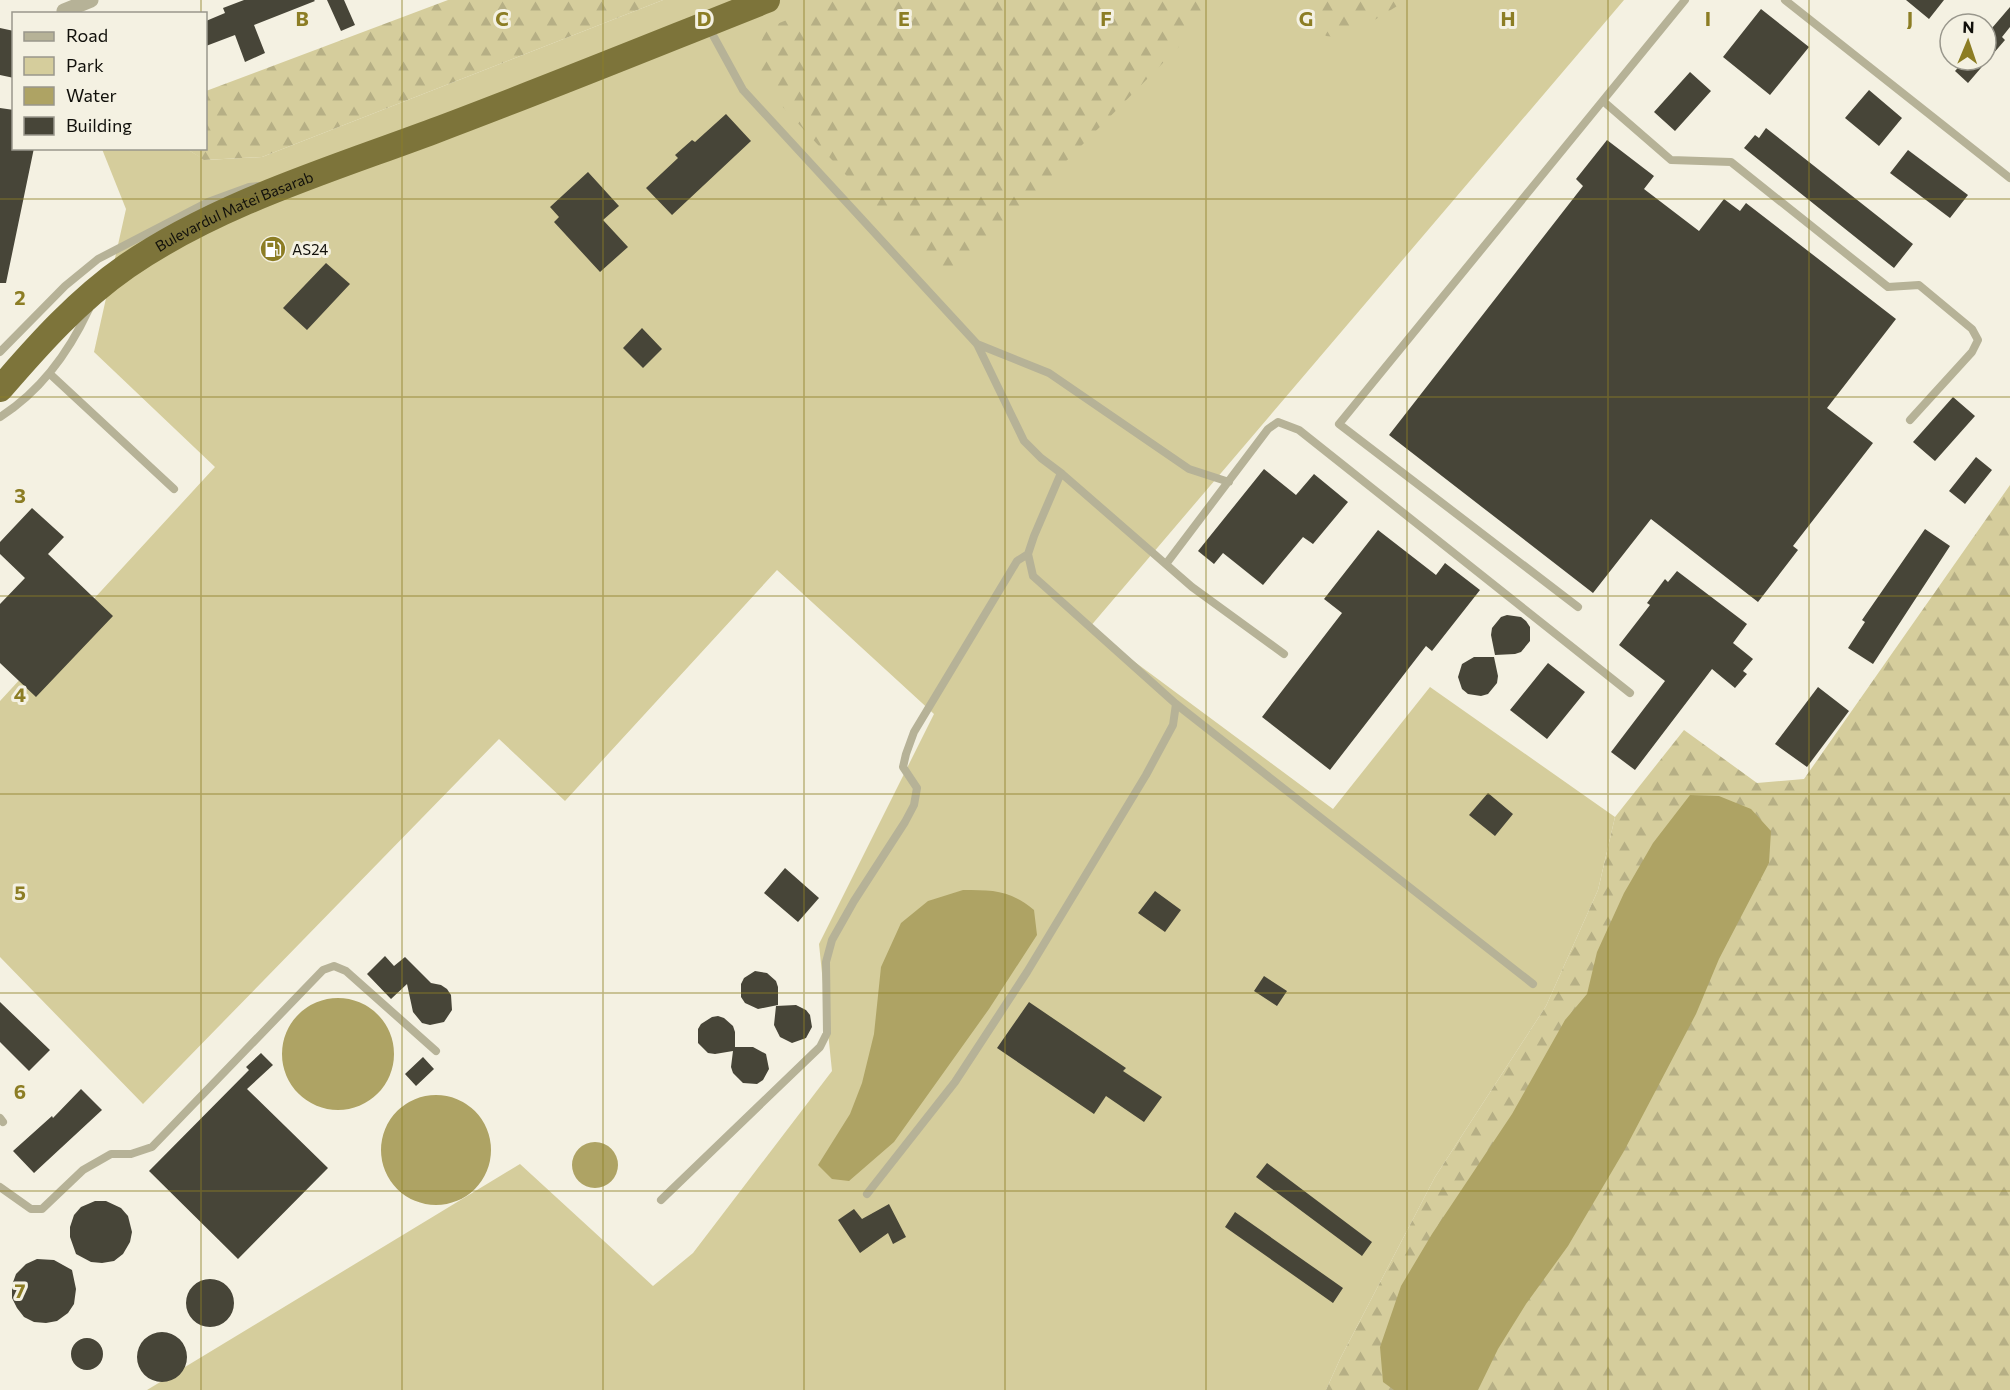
<svg xmlns="http://www.w3.org/2000/svg" width="2010" height="1390" font-family="Commissioner,sans-serif">
	<style>
		.green { fill: #d5cd9c }
		.forest { fill: url(#forest-firs) }
		.water { fill: #aea364 }
		.building { fill: #474538 }
		.lines { fill: none; stroke-linecap: round; stroke-linejoin: round }
		.service { stroke: #b6b297; stroke-width: 8 }
		.minor { stroke: #b6b297; stroke-width: 15 }
		.trunk { stroke: #7d743a; stroke-width: 26 }
		.grid { fill: none; stroke: #8c7d24; stroke-width: 1.5; stroke-opacity: 0.55 }
		.labels { text-anchor: middle; dominant-baseline: central; stroke-width: 6; stroke-linejoin: round; paint-order: stroke }
		.street-label { font-size: 15px; fill: #11100b; stroke: #f4f1e2 }
		.poi-label { font-size: 15px; fill: #11100b; stroke: #f4f1e2; text-anchor: start }
		.grid-label { font-size: 20px; text-anchor: middle; font-weight: bold; fill: #8c7d24; stroke: #f4f1e2; stroke-width: 6; stroke-linejoin: round; paint-order: stroke }
	</style>
	<defs>
		<pattern id="forest-firs" width="22" height="20" patternUnits="userSpaceOnUse" patternTransform="scale(1.5)"><rect width="22" height="20" fill="#d5cd9c"/><path d="M5 1l3.5 6h-7zM16 11l3.5 6h-7z" fill="#b6af85"/></pattern>
	</defs>
	<rect width="100%" height="100%" fill="#f4f1e2"/>
	<path class="green" d="M663,0H1624L1089,628L1333,809L1430,687L1615,817L1598,890L1546,1006L1435,1177L1340,1359L1326,1390H147L520,1164L653,1286L693,1253L832,1071L819,944L934,714L777,570L565,801L499,739L143,1104L0,957V701L215,467L94,352L126,209L102,149H187L205,160L262,157Z"/>
	<path class="forest" d="M448,0H663L262,157L204,160L187,149L206,148V91Z
		M836,0H1225L946,283L768,91C758,65 754,54 767,28Z
		M1300,0H1407L1345,38L1326,36L1316,25Z
		M2010,485V1390H1326L1340,1359L1435,1177L1546,1006L1598,890L1615,817L1684,730L1757,783L1804,779Z"/>
	<path class="water" d="M1690,795L1719,796L1751,809L1771,831L1769,863L1719,959L1696,1014L1624,1151L1568,1246L1526,1304L1498,1349L1478,1390H1394L1383,1382L1380,1347L1401,1286L1432,1234L1512,1114L1565,1020L1587,994L1597,952L1624,893L1653,843Z
		M963,890C993,890 1010,890 1034,910L1037,935L989,1009L894,1142L849,1181L832,1179L818,1165L850,1114L862,1083L874,1034L881,967L901,923L928,901Z
		M282 1054a56 56 0 1 1 112 0a56 56 0 1 1-112 0Z
		M381 1150a55 55 0 1 1 110 0a55 55 0 1 1-110 0Z
		M572 1165a23 23 0 1 1 46 0a23 23 0 1 1-46 0Z"/>
	<path class="building" d="M244,0H314L315,1L254,25L265,53L245,62L235,35L206,46V21L225,13L223,8Z
		M327,0H344L355,25L341,31Z
		M1906,0H1944L1929,19Z
		M2010,7V27L2002,37L2005,40L1968,83L1955,71L1965,60H1986V35Z
		M1761,9L1809,47L1770,95L1723,57Z
		M0,28L14,31V78L0,75Z
		M1690,72L1711,91L1675,131L1654,112Z
		M1869,90L1902,118L1879,146L1845,118Z
		M0,108L14,110V148H34L6,283H0Z
		M726,114L751,141L672,215L646,188L678,158L675,155L692,140L695,142Z
		M1766,128L1913,244L1894,268L1744,148L1755,135L1759,138Z
		M1607,140L1654,176L1644,189L1699,231L1724,199L1740,211L1746,203L1896,319L1827,408L1873,443L1793,546L1798,550L1758,602L1651,519L1593,593L1389,435L1583,186L1576,179Z
		M1908,150L1968,195L1950,218L1890,173Z
		M588,172L619,206L603,220L628,247L600,272L554,222L559,217L550,207Z
		M326,263L350,284L307,330L283,308Z
		M642,328L662,349L643,368L623,348Z
		M1953,397L1975,416L1935,461L1913,442Z
		M1976,457L1992,470L1965,504L1949,491Z
		M1264,469L1296,495L1314,474L1348,502L1313,544L1303,537L1263,585L1223,553L1214,564L1198,551Z
		M32,508L64,537L48,554L113,616L36,697L0,663V604L25,578L0,554V542Z
		M1925,529L1950,546L1873,664L1848,648L1865,622L1862,620Z
		M1378,530L1436,575L1445,563L1480,590L1432,651L1426,646L1330,770L1262,717L1342,613L1324,599Z
		M1677,571L1747,624L1733,643L1753,659L1743,671L1747,674L1735,688L1712,669L1635,770L1611,752L1665,681L1619,645L1650,605L1647,603L1665,579L1668,582Z
		M1507,615L1521,617L1526,621L1530,627V641L1521,652L1515,654L1495,655L1491,635L1492,628L1501,617Z
		M1474,657H1494L1498,676L1497,683L1488,694L1481,696L1468,694L1462,689L1458,677L1462,664Z
		M1548,663L1585,692L1547,739L1510,710Z
		M1818,687L1849,711L1807,767L1775,744Z
		M1488,793L1513,814L1495,836L1469,815Z
		M785,868L819,898L798,922L764,893Z
		M1155,891L1181,910L1165,932L1138,913Z
		M385,956L394,966L405,957L431,983L441,985L447,989L451,995L452,1010L444,1022L430,1025L422,1023L413,1012L407,984L391,999L367,974Z
		M755,971L767,973L776,981L778,987V1005L758,1009L745,1003L741,997V984L744,978Z
		M1264,976L1287,991L1277,1006L1254,991Z
		M0,1002L50,1050L29,1071L0,1042Z
		M1029,1002L1126,1068L1123,1071L1162,1097L1144,1122L1106,1096L1094,1114L997,1048Z
		M796,1005L806,1010L810,1015L812,1027L806,1038L792,1043L780,1037L774,1025L776,1006Z
		M718,1016L724,1018L733,1026L735,1032V1047H753L766,1054L769,1069L763,1080L757,1084L743,1083L733,1073L731,1067L733,1051L715,1054L708,1053L698,1043V1029L701,1024L712,1017Z
		M261,1053L273,1065L247,1089L328,1168L238,1259L149,1171L249,1070L246,1067Z
		M423,1057L434,1069L416,1086L405,1074Z
		M81,1089L102,1110L34,1173L13,1151L52,1116L53,1118Z
		M1267,1163L1372,1242L1362,1256L1256,1177Z
		M95,1201H106L121,1208L128,1216L132,1232L130,1242L123,1254L114,1261L102,1263L91,1262L76,1254L70,1237V1227L74,1215L81,1207Z
		M889,1204L906,1237L893,1244L888,1233L860,1253L838,1220L854,1209L862,1219Z
		M1235,1212L1343,1288L1333,1303L1225,1227Z
		M37,1259L54,1260L72,1270L76,1289L74,1304L68,1313L57,1321L46,1323L34,1322L24,1317L17,1308L12,1298V1285L16,1274L26,1264Z
		M186 1303a24 24 0 1 1 48 0a24 24 0 1 1-48 0Z
		M137 1357a25 25 0 1 1 50 0a25 25 0 1 1-50 0Z
		M71 1354a16 16 0 1 1 32 0a16 16 0 1 1-32 0Z"/>
	<g class="lines">
		<path class="service" d="M1785,0L2010,178
			M709,28L743,90L977,344L1024,441L1041,458L1061,473L1192,587L1284,654
			M1603,101L1671,160L1731,162L1888,287L1919,285L1972,329L1978,340L1972,352L1910,420
			M977,344L1049,373L1189,469L1229,482
			M0,352L65,286L98,259L208,202L249,187L258,186
			M50,374L174,489
			M0,417C41,391 69,352 89,309
			M1061,473L1034,536L1028,554L1033,576L1176,704L1533,984
			M1166,564L1268,429L1278,422L1299,430L1630,693
			M1578,607L1339,424L1685,0
			M0,1118L3,1122
			M0,1187L31,1209H42L83,1170L111,1154H131L152,1147L323,970L334,966L346,971L436,1051
			M867,1194L955,1082L1027,972L1146,775L1173,725L1176,704
			M661,1200L820,1047L827,1033L826,962L832,940L854,901L905,822L914,805L917,788L903,767L906,754L914,732L1017,561L1028,554"/>
		<path class="minor" d="M64,11L91,0"/>
		<path class="trunk" id="s1" d="M0,389C38,345 78,300 127,266C219,203 330,170 434,131C546,89 656,44 767,0"/>
	</g>
	<path class="grid" d="M201,0V14M402,0V1390M603,0V1390M804,0V1390M1005,0V1390M1206,0V1390M1407,0V1390M1608,0V1390M1809,0V1390M201,148V1390M0,199H2010M0,397H2010M0,596H2010M0,794H2010M0,993H2010M0,1191H2010"/>
	<defs>
		<g id="fuel-disc" transform="scale(1.35)"><circle r="9.5" fill="#8c7d24" stroke="#f4f1e2"/><path d="M-5.5-6h7V0h2V4h1.3V-2.5L3-4.5l.8-.8L6-3V5H2.5V1h-1V6h-7ZM-4.2-4.7v3.2H.2V-4.7Z" fill="#fff"/></g>
	</defs>
	<g fill-rule="evenodd">
		<use href="#fuel-disc" x="273" y="249"/>
	</g>
	<g class="labels">
		<g class="street-label">
			<text stroke="none"><textPath href="#s1" startOffset="298">Bulevardul Matei Basarab</textPath></text>
		</g>
		<g class="poi-label">
			<text x="292" y="249">AS24</text>
		</g>
	</g>
	<g class="grid-label">
		<text x="302" y="26">B</text>
		<text x="502" y="26">C</text>
		<text x="704" y="26">D</text>
		<text x="904" y="26">E</text>
		<text x="1106" y="26">F</text>
		<text x="1306" y="26">G</text>
		<text x="1508" y="26">H</text>
		<text x="1708" y="26">I</text>
		<text x="1910" y="26">J</text>
		<text x="20" y="305">2</text>
		<text x="20" y="503">3</text>
		<text x="20" y="702">4</text>
		<text x="20" y="900">5</text>
		<text x="20" y="1099">6</text>
		<text x="20" y="1298">7</text>
	</g>
	<rect x="12" y="12" width="195" height="138" fill="#f4f1e2" stroke="#99978c" stroke-width="1.5"/>
	<rect x="24" y="32" width="30" height="9" fill="#b6b297" stroke="#99978c" stroke-width="1.5"/>
	<text x="66" y="42" font-size="18" fill="#11100b">Road</text>
	<rect x="24" y="57" width="30" height="18" fill="#d5cd9c" stroke="#99978c" stroke-width="1.5"/>
	<text x="66" y="72" font-size="18" fill="#11100b">Park</text>
	<rect x="24" y="87" width="30" height="18" fill="#aea364" stroke="#99978c" stroke-width="1.5"/>
	<text x="66" y="102" font-size="18" fill="#11100b">Water</text>
	<rect x="24" y="117" width="30" height="18" fill="#474538" stroke="#99978c" stroke-width="1.5"/>
	<text x="66" y="132" font-size="18" fill="#11100b">Building</text>
	<g transform="translate(1968 42) rotate(2)"><circle r="28" fill="#f4f1e2" stroke="#99978c" stroke-width="1.5"/>
	<path d="M0-4.5L10 22L0 15L-10 22Z" fill="#8c7d24"/>
	<text y="-9" font-size="16" font-weight="bold" text-anchor="middle" fill="#11100b">N</text>
	</g>
</svg>
